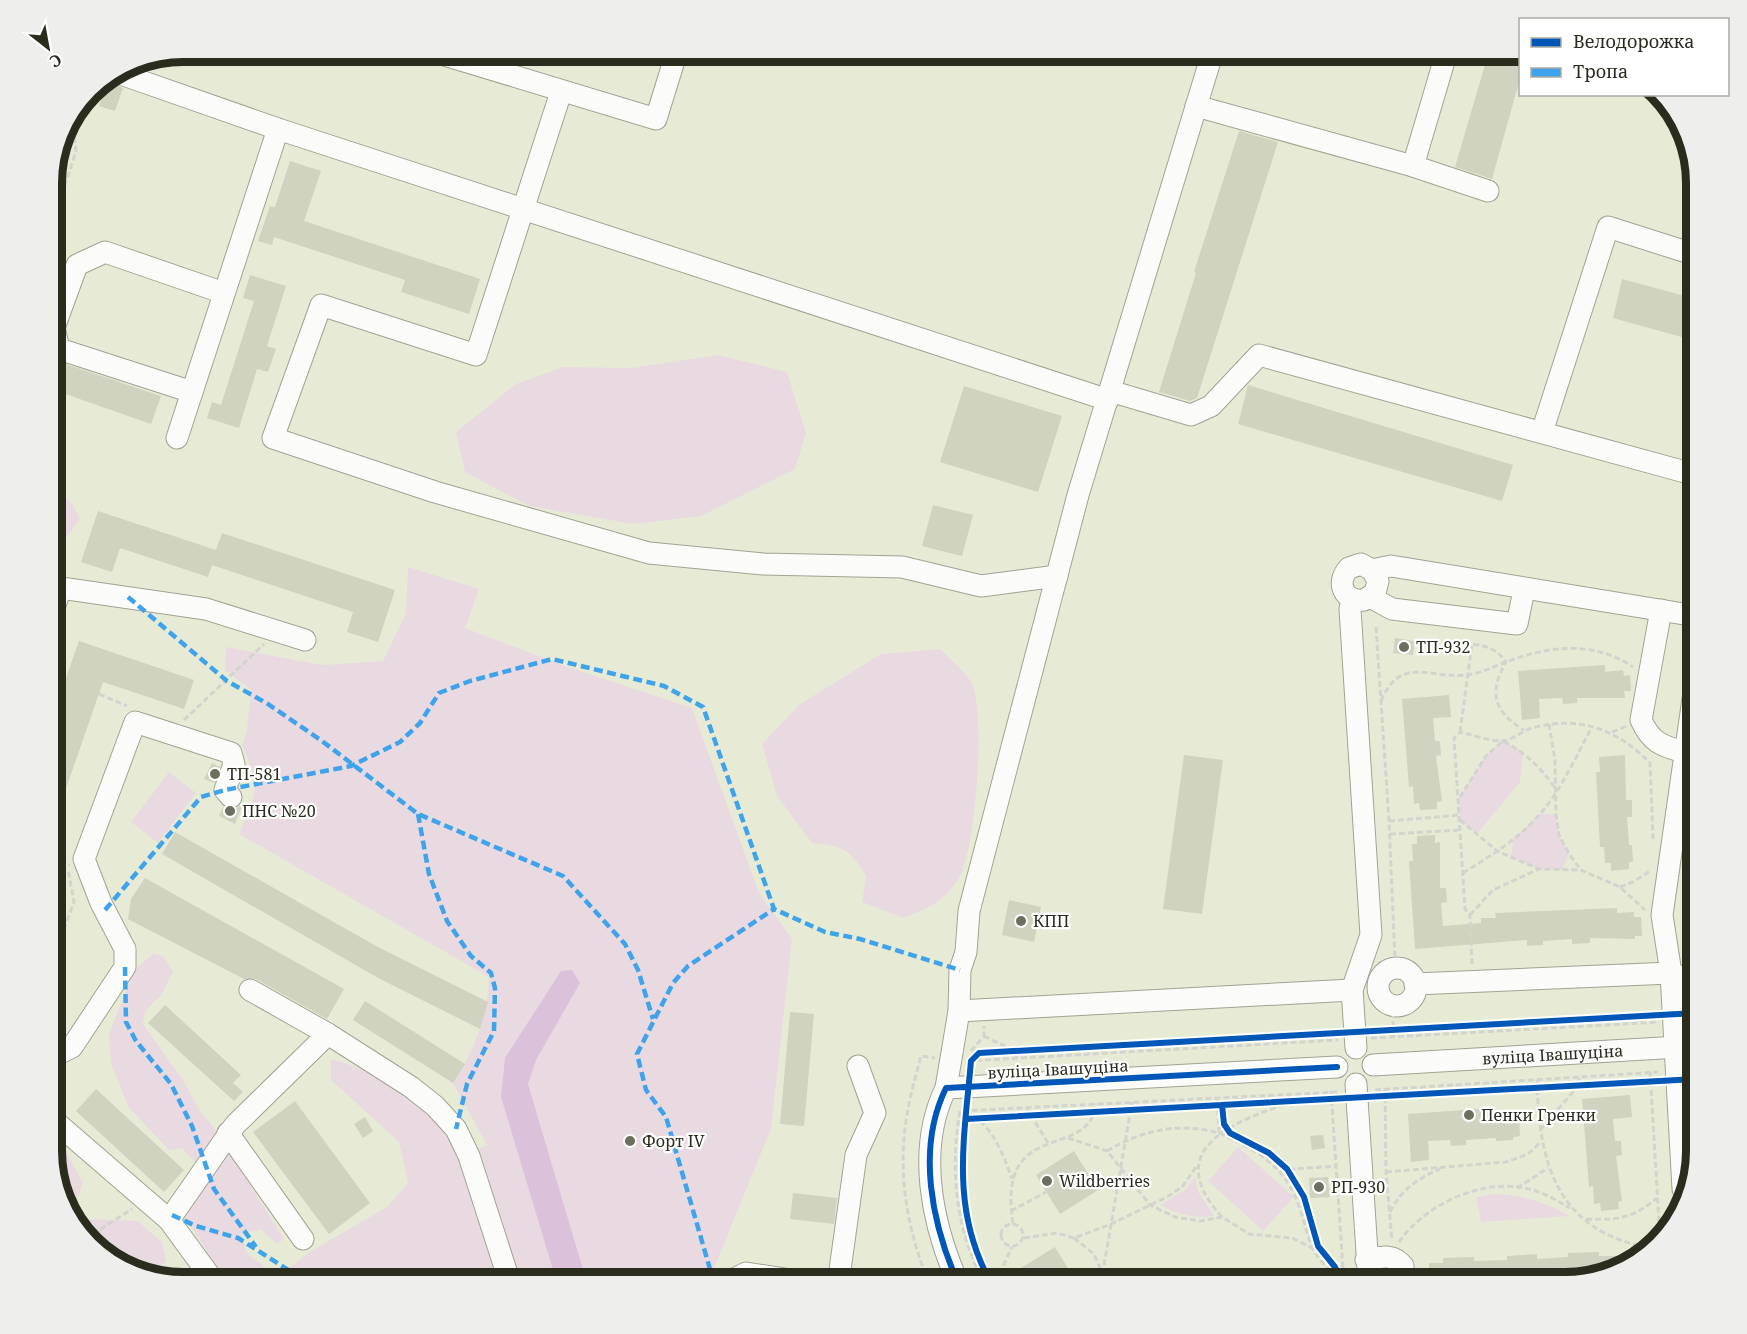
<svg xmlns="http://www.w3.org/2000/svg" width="1747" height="1334" font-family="'Noto Serif',serif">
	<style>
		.green { fill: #e9dae2 }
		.water { fill: #dcc1da }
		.building { fill: #cfd3bf }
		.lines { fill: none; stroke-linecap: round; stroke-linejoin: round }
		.minor-casing { stroke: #a1a393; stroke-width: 23 }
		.path { stroke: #d3d4ce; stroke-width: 3; stroke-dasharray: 6 3; stroke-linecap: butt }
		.minor { stroke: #fbfcf9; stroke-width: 21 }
		.quiet { stroke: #3ea3ea; stroke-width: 4.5; stroke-dasharray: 9 4.5; stroke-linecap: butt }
		.cycleway-casing { stroke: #fff; stroke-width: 10 }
		.cycleway { stroke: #0057b8; stroke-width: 6 }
		.poi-dot { fill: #6c6f5e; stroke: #fff; stroke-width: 2 }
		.labels { text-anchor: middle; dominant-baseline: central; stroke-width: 4.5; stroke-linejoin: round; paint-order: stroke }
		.poi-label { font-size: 16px; fill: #2a2c1e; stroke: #fff; text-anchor: start }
		.street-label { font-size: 16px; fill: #2a2c1e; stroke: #fff }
		.rim { fill: none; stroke: #2a2c1e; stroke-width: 8 }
	</style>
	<rect width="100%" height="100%" fill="#e7ebd6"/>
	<path class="green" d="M718,355L787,372L806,433L795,469L701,516L633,524L529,506L465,472L456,432L516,384L563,367L631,368Z
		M51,483L73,505L80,519L66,538L51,550Z
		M408,567L479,589L465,628L562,665L692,708L759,893L792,939L771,1129L708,1283H276V1278L308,1253L387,1207L408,1183L399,1142L331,1080V1059C383,1071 434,1115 471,1152L487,1145L453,1083C475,1049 487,1018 489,977L239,834C257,791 261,789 242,745L247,730L251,690L225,670L226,647L322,665L383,661L406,613Z
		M940,649C950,659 964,670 971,682C987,708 975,850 960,876C945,902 928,908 903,918L862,902L866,876C850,849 843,846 812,843L777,796L762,744L800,704L881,654Z
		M1503,741L1523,752L1520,782L1477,834L1460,820L1459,798L1486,756Z
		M169,772L196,793L158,843L131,822Z
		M1540,814H1556L1559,835L1569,854L1562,870L1539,869L1511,857L1513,839Z
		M154,953L164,957L173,971L162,994L145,1011L143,1024L183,1080L200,1111L214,1128L284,1239L277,1244L261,1230L241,1233L247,1253L265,1267L266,1283H226L181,1209L209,1177L182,1148L169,1150L129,1108L111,1064L109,1034L134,970Z
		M63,1146L83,1183L75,1205L87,1219L138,1221L162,1242L166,1261L155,1274L102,1256L65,1210L51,1151Z
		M1238,1147L1294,1197L1263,1231L1208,1181Z
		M1195,1177L1199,1193L1214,1216C1194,1219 1178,1214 1160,1205L1185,1190Z
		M1494,1194C1523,1195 1545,1202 1570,1216L1481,1222L1476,1197Z"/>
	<path class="water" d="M572,970L580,983L536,1060L528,1084L587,1283H557L501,1097L505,1058L561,971Z"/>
	<path class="building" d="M1489,51H1521V75L1492,179L1455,167Z
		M106,81L123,88L115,111L99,106Z
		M1239,131L1278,142L1197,398L1190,401L1159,392L1196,273L1194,272Z
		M290,161L321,171L304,221L480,279L469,314L401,292L405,280L274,237L272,245L258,241L270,206L275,207Z
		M250,275L286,286L267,346L276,349L268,372L257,369L239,428L207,418L212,402L221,405L254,301L243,298Z
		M1622,279L1696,299V341L1613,318Z
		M51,359L161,396L151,424L51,389Z
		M1248,385L1513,465L1502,501L1238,424Z
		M964,386L1062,416L1038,492L940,462Z
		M933,505L973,515L962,556L922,546Z
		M98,511L216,550L222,533L395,590L378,642L347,632L353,612L212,565L208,577L120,548L112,572L81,562Z
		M1395,638L1415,641L1413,655L1393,653Z
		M79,641L194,680L184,709L103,682L53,826L51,720Z
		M1605,665V672L1623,670L1624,676L1630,675L1631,691H1624L1625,698H1577V703L1563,704L1562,698L1539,699L1540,718L1522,720L1518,671Z
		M1449,695L1451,717L1433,718L1435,741H1440L1441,755L1436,756L1442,801L1437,802V809L1420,810L1419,803L1414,804L1413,786L1409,787L1402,699Z
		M1184,755L1223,760L1202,914L1163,909Z
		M1625,755L1626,800H1632V817H1627L1629,845H1632L1633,862H1629V869L1611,871V863H1605L1604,847H1600L1596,772H1600L1599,757Z
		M212,763L220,767L214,783L204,779Z
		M240,805L242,806L235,824L219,816L223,807L233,810Z
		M175,832L376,946L488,1002L480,1029L380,979L162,854Z
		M1435,835V843L1440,842V888H1446L1447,902L1441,903L1443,926L1481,923V918H1496L1495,913L1617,908V913L1634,912V917H1641L1642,936H1635V939L1590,938V943L1572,944V939L1543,941V945L1527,946V940L1415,949L1409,861H1413L1412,844H1417V836Z
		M145,878L344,989L327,1019L256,979H244L128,919L131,899Z
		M1009,900L1041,907L1034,942L1002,935Z
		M365,1001L465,1064L453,1083L353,1020Z
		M165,1005L241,1075L233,1083L243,1092L234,1101L148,1023Z
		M790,1012L814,1014L804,1126L780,1124Z
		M96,1089L184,1170L164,1192L76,1111Z
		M1630,1095L1632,1117L1613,1119L1615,1141H1621L1622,1155L1616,1156L1622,1201L1618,1202L1619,1209L1601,1211L1600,1203L1594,1204L1593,1186L1589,1187L1582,1099Z
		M295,1101L370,1203L329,1234L253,1132Z
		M1493,1108L1494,1114L1512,1113V1118L1519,1117L1520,1136L1513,1137V1140L1496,1141V1138L1466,1140V1145L1451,1146L1450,1140L1428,1141L1429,1160L1411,1162L1408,1114Z
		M365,1117L373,1131L363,1138L354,1124Z
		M1323,1135L1325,1148L1312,1150L1310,1136Z
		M1074,1151L1098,1190L1060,1214L1036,1175Z
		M1328,1177L1330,1197L1310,1198L1309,1178Z
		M793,1193L837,1198L834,1224L790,1219Z
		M1055,1247L1077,1283H1024L1016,1271Z
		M1599,1252V1256H1615V1271L1564,1283H1422L1421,1269H1429V1263H1443V1258L1474,1257V1261L1507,1260V1256L1537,1254V1259L1568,1257V1253Z"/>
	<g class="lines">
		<g class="minor-casing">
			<g id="minor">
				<path d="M431,51L656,119L677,51"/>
				<path d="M115,72L278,129L1108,400"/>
				<path d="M561,92L476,355L321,305L273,438L435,492L649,553L763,564L902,567L981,586L1057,576"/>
				<path d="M1196,106L1413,166L1488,191"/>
				<path d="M1413,166L1447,51"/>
				<path d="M1110,391L1191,415L1211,406L1259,355L1696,475"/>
				<path d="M192,392L59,349L54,328L77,265L105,252L224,293"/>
				<path d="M1542,432L1608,227L1696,255"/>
				<path d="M177,438L278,129"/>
				<path d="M1372,570L1378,581L1375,593L1364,600C1344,602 1335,583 1349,568L1361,564L1372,570L1391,566L1690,615L1696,622"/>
				<path d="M1370,597L1392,609L1517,624L1524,590"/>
				<path d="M1352,599L1350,609L1371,935L1352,990L1356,1048"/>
				<path d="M1661,610L1641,720C1651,742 1661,746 1684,752"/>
				<path d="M51,616L61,588L206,609L305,640"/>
				<circle cx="1397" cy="987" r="19"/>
				<path d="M1415,984L1671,973L1696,983"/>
				<path d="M250,990L328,1034L411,1087L435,1106L456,1129L469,1156L510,1283"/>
				<path d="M959,1011L1352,990"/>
				<path d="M51,1054H58L72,1047L125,967V949L101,903L84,859L135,722L231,753L234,764L225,790L231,797"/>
				<path id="s1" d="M1373,1065L1696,1046"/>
				<path d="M1356,1084L1369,1283"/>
				<path d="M946,1088L959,1011L960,970L966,952L969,911L1078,495L1213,51"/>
				<path d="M51,1118L169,1220L215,1283"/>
				<path d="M228,1133L303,1239"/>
				<path d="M1683,1189L1671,973L1662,915L1696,678"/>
				<path d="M169,1220L235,1125L328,1034"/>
				<path d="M1366,1260C1381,1257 1393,1253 1403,1266V1283"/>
				<path d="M726,1283L746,1273L810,1283"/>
				<path d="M834,1283L839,1277L856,1155L875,1113L858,1066"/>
				<path d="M958,1283C932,1224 916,1149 946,1088L1337,1067"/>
			</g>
		</g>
		<path class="path" d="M51,229L76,151L73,128L81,102
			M51,554L57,572
			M1376,627L1389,821L1395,960
			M51,666L64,628
			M51,676L65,681
			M99,694L127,706
			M1381,701C1402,652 1433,682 1472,674C1484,672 1494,666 1506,662C1548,646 1594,640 1633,667
			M184,720L264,644
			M1549,724L1555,760L1556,814L1559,835L1569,854L1581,870
			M1460,732L1472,644C1487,646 1497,649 1506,662C1488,693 1494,712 1524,730
			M1612,732L1627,726
			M1460,797L1486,756L1503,741C1527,754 1541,768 1556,789
			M1460,820L1497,851L1539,869
			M1389,821L1459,815
			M1390,834L1460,830
			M51,861L70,865
			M1463,873C1490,856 1519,839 1540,814C1562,789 1576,756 1592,727
			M1620,887L1633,882L1650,871
			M1470,915L1493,890L1539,869L1581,870L1620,887L1645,910
			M1370 987a27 27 0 1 1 54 0a27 27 0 1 1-54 0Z
			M51,963L74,902L68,869
			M1472,964L1470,915L1465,909L1454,738L1460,732C1473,735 1489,741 1502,741C1511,741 1522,731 1532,728C1579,715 1617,729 1650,763L1653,839
			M51,967L67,972
			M984,1036L1015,1051L1017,1059
			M1393,1036V1014
			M1371,1038L1658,1022
			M971,1051L984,1036V1026
			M967,1061L1338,1040
			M1650,1072L1660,1239
			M1537,1080C1539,1163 1556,1230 1649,1248
			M1385,1088L1386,1172L1392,1241
			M1375,1090L1658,1072
			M1331,1091L1344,1283
			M1026,1107L1048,1143
			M966,1110C993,1127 1002,1151 1012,1179
			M1540,1130L1579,1085V1078
			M1219,1133C1253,1148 1283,1164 1297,1201C1303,1215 1306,1231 1311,1245C1316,1259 1331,1268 1337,1283
			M1068,1138L1107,1151L1150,1205L1175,1217L1200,1221L1222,1217L1249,1234L1292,1238L1312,1248L1318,1246
			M1107,1151C1142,1130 1179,1122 1219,1133L1217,1097
			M1280,1170L1337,1166
			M1386,1172L1506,1162L1528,1154L1541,1142
			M1517,1188L1548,1168
			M1011,1211L1046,1192
			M1390,1212C1401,1190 1418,1178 1440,1169
			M1222,1217C1150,1138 1260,1114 1318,1093
			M1586,1219C1618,1220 1632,1219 1657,1198
			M1013,1223C996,1116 1089,1162 1096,1104
			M1001 1235a11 11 0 1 1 22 0a11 11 0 1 1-22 0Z
			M99,1230L103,1256
			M83,1233L99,1230L132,1209
			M1024,1238L1057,1233L1074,1238L1111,1224L1167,1197L1182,1187L1196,1167
			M1074,1238L1094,1254L1101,1270
			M1399,1242C1427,1202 1488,1175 1536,1191C1548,1195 1559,1202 1570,1208
			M166,1277L187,1273
			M929,1283C907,1231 897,1171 907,1115C910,1095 916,1076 921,1056L935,1058
			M985,1283C955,1233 950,1166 960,1111L1338,1092
			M999,1283L1002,1268L1012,1247
			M1101,1283L1132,1102"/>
		<use href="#minor" class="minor"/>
		<path class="quiet" d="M128,597L227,681L268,704L322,741L418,814L563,876L625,944L638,970L653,1019
			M418,814L429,874L447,921L471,956L491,973L495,988L494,1031L467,1084L456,1129
			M105,910L201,797L225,790L351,766L400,742L420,723L439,693L470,681L552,659L664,686L703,707L774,909L825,932L860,939L960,970
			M125,967L126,1022L136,1041L171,1084L192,1126L214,1189L256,1247
			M172,1215L196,1226L238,1238L309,1283
			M714,1283L666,1117L646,1090L637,1054L673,983L688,966L774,909"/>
		<g class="cycleway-casing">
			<path id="cycleway" d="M1222,1105L1224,1124L1230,1133L1269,1153L1287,1169L1304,1197L1318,1246L1335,1267L1343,1283
				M966,1119L1696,1079
				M958,1283C932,1224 916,1149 946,1088L1337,1067
				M991,1283C950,1209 964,1141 971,1061L979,1053L1696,1013"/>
		</g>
		<use href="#cycleway" class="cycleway"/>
	</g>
	<g class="poi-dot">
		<circle cx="1404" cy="647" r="6"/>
		<circle cx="215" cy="774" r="6"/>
		<circle cx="230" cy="811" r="6"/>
		<circle cx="1021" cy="921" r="6"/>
		<circle cx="1469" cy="1115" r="6"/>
		<circle cx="630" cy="1141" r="6"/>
		<circle cx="1047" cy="1181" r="6"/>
		<circle cx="1319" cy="1187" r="6"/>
	</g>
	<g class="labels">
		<g class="poi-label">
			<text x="1416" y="647">ТП-932</text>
			<text x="227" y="774">ТП-581</text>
			<text x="242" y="811">ПНС №20</text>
			<text x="1033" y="921">КПП</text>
			<text x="1481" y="1115">Пенки Гренки</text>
			<text x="642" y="1141">Форт IV</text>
			<text x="1059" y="1181">Wildberries</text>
			<text x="1331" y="1187">РП-930</text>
		</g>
		<g class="street-label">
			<text stroke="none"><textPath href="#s1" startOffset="180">вуліца Івашуціна</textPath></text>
			<text transform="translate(1058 1069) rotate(-3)">вуліца Івашуціна</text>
		</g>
	</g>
	<path d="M0 0H1747V1334H0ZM183 62H1565A121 121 0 0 1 1686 183V1151A121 121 0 0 1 1565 1272H183A121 121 0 0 1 62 1151V183A121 121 0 0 1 183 62Z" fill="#eeeeed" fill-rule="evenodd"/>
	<path class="rim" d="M183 62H1565A121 121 0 0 1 1686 183V1151A121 121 0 0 1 1565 1272H183A121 121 0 0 1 62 1151V183A121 121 0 0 1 183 62Z"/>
	<rect x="1519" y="18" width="210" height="78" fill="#ffffff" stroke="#aaaba5" stroke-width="1.5"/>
	<rect x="1531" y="38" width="30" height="9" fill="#0057b8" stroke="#aaaba5" stroke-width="1.5"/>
	<text x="1573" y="48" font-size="18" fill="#2a2c1e">Велодорожка</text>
	<rect x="1531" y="68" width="30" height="9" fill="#3ea3ea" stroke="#aaaba5" stroke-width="1.5"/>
	<text x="1573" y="78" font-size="18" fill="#2a2c1e">Тропа</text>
	<g transform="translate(48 48) rotate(149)" stroke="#ffffff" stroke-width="4.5" paint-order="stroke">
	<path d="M0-4.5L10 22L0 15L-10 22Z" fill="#2a2c1e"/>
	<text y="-9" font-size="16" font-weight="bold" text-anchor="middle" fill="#2a2c1e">С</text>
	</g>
</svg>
